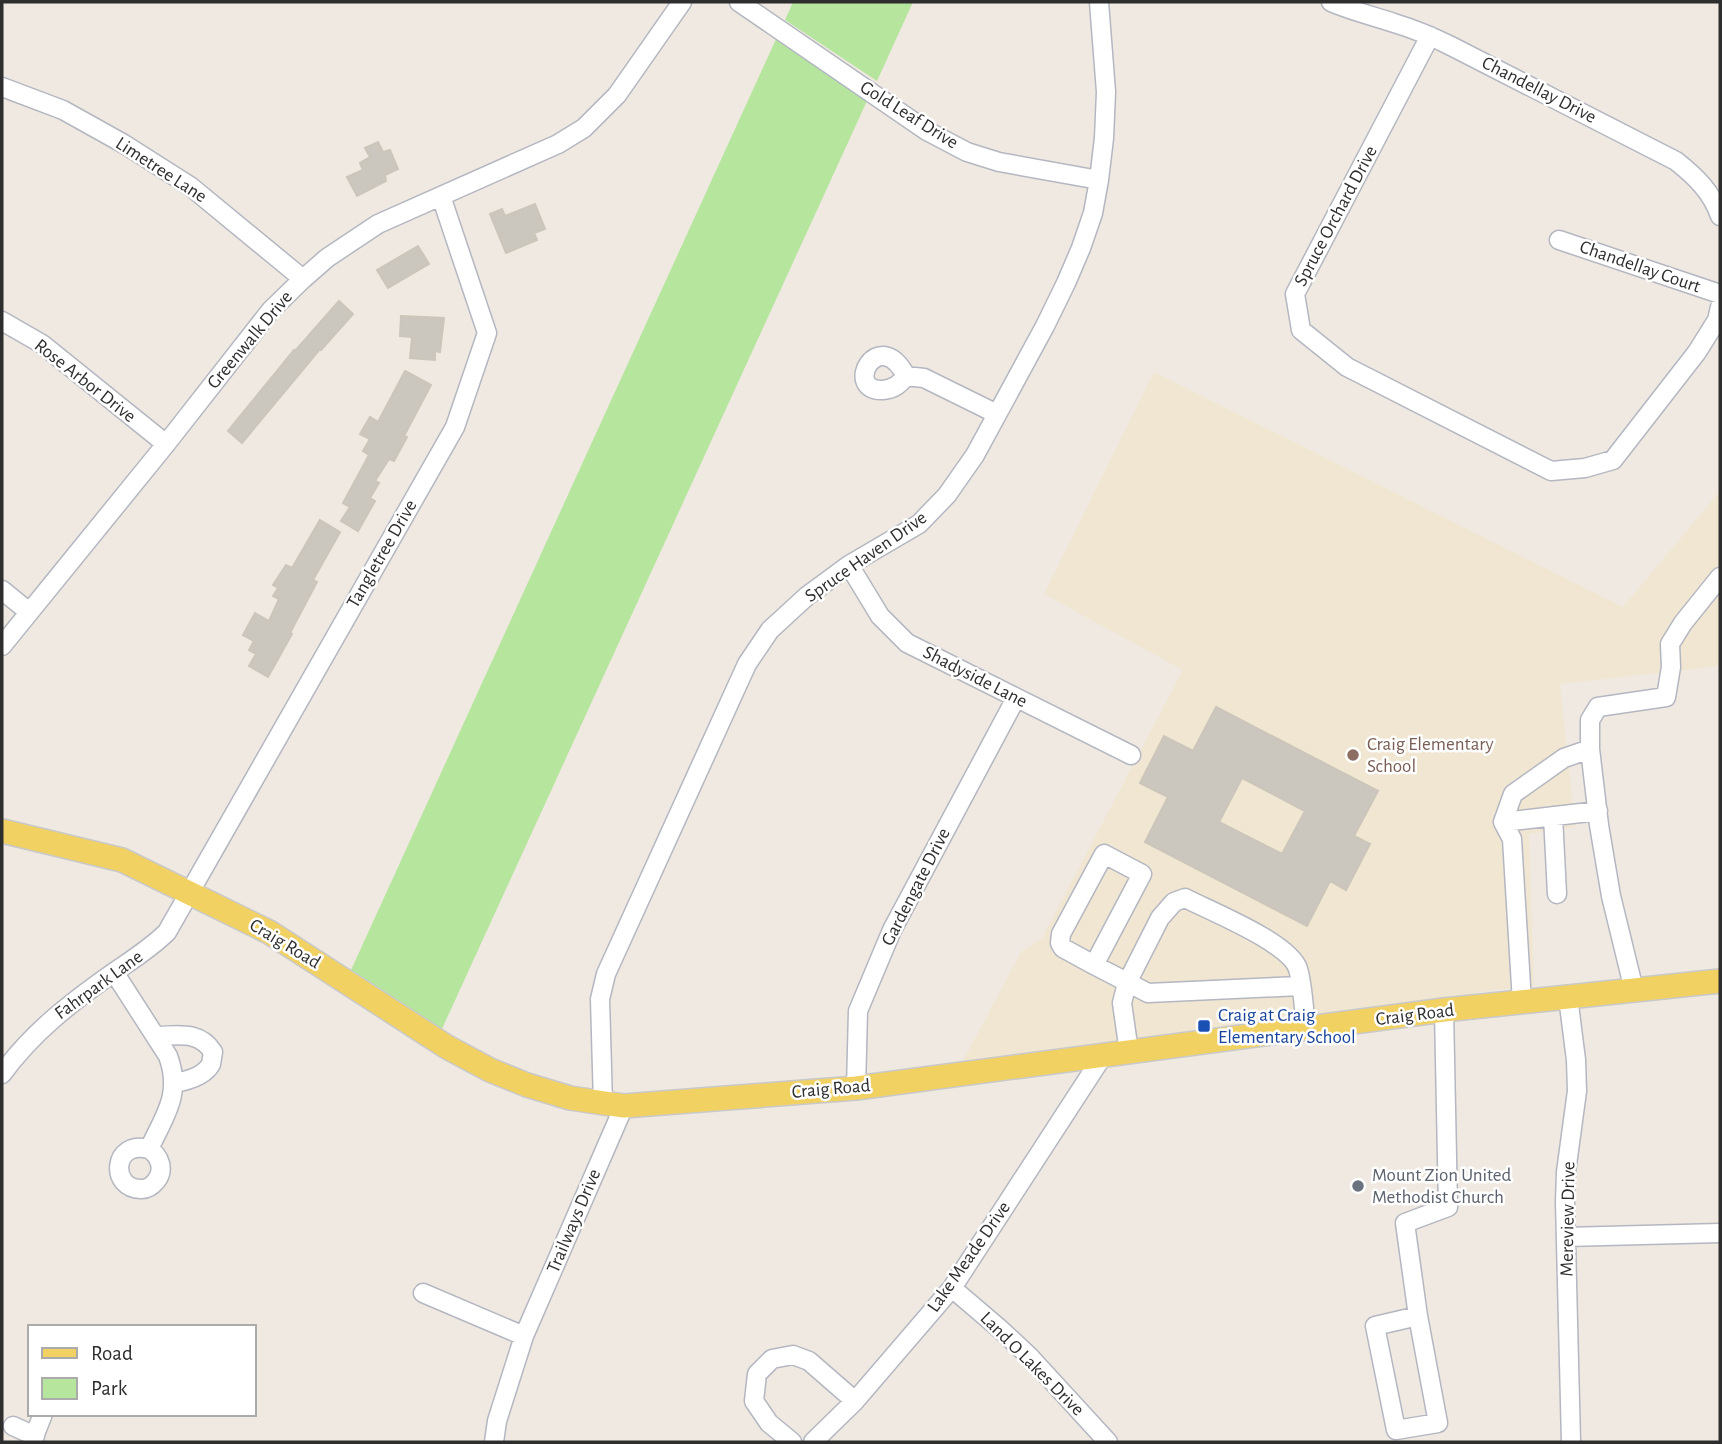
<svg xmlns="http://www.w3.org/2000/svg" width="1722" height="1444" font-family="'Alegreya Sans',sans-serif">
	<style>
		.education { fill: #f0e6d1 }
		.green { fill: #b6e59e }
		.building { fill: #cbc7bf; stroke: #cbc5ba; stroke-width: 2; fill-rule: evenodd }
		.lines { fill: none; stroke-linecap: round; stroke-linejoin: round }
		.minor-casing { stroke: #b4b7c1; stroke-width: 21 }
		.major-casing { stroke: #c9c9c9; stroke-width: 26 }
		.minor { stroke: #fff; stroke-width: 18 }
		.major { stroke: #f2d163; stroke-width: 23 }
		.education-dot { fill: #8d6e63; stroke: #fff; stroke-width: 2.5 }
		.transit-dot { fill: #1a4fb4; stroke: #fff; stroke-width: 2.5 }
		.worship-dot { fill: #6b7280; stroke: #fff; stroke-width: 2.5 }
		.labels { text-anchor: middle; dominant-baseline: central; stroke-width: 5; stroke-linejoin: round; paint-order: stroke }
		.street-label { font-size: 19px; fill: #2e2e2e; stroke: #fff }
		.education-label { font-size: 19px; fill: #785e54; stroke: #fff; text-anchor: start }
		.transit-label { font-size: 19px; fill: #164399; stroke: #fff; text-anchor: start }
		.worship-label { font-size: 19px; fill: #5b616d; stroke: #fff; text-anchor: start }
	</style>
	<rect width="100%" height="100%" fill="#efe9e1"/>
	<path class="education" d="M1154,372L1623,607L1720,491V666L1560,684L1575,827L1529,834L1534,985L963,1061L1021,952L1042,938L1183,670L1044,594Z"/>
	<path class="green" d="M793,2H913L877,81L785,20Z
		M777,37L867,101L441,1031L351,970Z"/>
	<path class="building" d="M378,142L383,152L390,150L398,169L385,175L386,181L357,196L347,177L363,170L360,163L370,157L365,148Z
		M535,204L545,229L534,233L537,240L506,253L490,214L502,209L505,216Z
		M418,246L429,264L388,288L377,270Z
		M339,301L353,314L321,350L320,349L242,443L228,431L294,350L295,351Z
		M401,316L444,318L440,352L435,351V360L410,358L412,337L400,336Z
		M405,371L431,385L404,436L407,437L394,461L389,459L375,481L379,483L370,498L375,501L358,531L341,521L350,507L343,503L369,455L363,451L370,439L360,434L370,417L378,422Z
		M320,520L340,532L313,580L317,582L290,633L292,634L268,677L249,666L256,654L249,650L254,641L243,635L255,613L269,621L279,599L273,596L278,588L273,585L286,565L292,568Z
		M1216,707L1378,791L1354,836L1370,844L1346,890L1330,881L1307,926L1145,842L1168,797L1140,783L1164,736L1193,751ZM1242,778L1305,811L1282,854L1219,822Z"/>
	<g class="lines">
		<g class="minor-casing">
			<path id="minor" d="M739,2L927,131L967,152L999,162L1099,180
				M1331,2C1352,11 1373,16 1394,23C1414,29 1433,37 1451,46L1676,161C1695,176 1712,192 1720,216
				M1430,36L1295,294L1301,330L1347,367L1551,471L1585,468L1613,460L1697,352L1717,320L1720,307
				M2,87L63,110L124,144L190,186L303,279
				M1559,240L1720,294
				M2,321L42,344L166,444
				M906,376C878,323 842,392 883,390C894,389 900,384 906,376L924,378L997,414
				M849,565L880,616L907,643L1131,755
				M2,590L29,612
				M2,646L166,444L271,310L303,279L327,258L378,224L558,144L584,128L617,95L682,2
				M1553,816L1557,894
				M1503,822L1598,811
				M1094,965L1063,948L1060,943L1061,934L1104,854L1142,874L1094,965L1148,993L1300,986
				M114,972L168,1056C182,1094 165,1115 149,1149C112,1139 109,1190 142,1189C147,1189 152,1186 156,1181C165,1170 160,1156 149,1149
				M1634,990L1611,896L1599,825L1590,749V720L1598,707L1666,697L1671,667L1670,644L1683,623L1720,577
				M1568,997L1576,1060L1577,1091L1566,1172L1565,1202L1571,1442
				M1522,1002L1512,839L1503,822L1513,794L1564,758L1590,749
				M155,1036C178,1036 199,1030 213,1052C212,1056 212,1060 211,1064C204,1077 186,1081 174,1083
				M1129,1052L1122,1003L1127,983L1160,918L1174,902L1185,898C1210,911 1290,943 1298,969C1303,985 1304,1012 1306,1029
				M2,1074C32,1033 69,1004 110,975C130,961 150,949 167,932L455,427L487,333L441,196
				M856,1088L858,1011L892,930L1016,698
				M603,1104L600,999L606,974L747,664L770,630L807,596L849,565L919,524L947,495L975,455L1045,326L1066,283L1081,248L1093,213L1099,180L1104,138L1106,92L1099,2
				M1566,1237L1720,1233
				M952,1288L1000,1329L1030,1357L1108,1442
				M423,1293L524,1336
				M1418,1316L1438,1423L1396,1430L1375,1326L1418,1316L1405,1223L1448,1207L1444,1010
				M13,1426L35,1436
				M32,1442L43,1414
				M494,1442L497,1421L524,1336L624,1106
				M792,1442L769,1423L754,1401L757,1374L772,1359L793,1355L809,1361L855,1401
				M813,1442L855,1401L952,1288L1104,1054"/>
		</g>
		<g class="major-casing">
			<path id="major" d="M2,831L122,860L269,932L447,1047L490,1070L527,1085L570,1098L624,1106L856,1088L1444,1010L1720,981"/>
		</g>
		<use href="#minor" class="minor"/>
		<use href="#major" class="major"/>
	</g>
	<circle class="education-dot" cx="1353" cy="755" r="7"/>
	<rect class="transit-dot" x="1197" y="1019" width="14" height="14" rx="3.5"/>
	<circle class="worship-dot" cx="1358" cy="1186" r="7"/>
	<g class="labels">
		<g class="street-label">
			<text transform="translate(1539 90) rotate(27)">Chandellay Drive</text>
			<text transform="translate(909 115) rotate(32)">Gold Leaf Drive</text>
			<text transform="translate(161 170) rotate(33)">Limetree Lane</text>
			<text transform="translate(1336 216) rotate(-62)">Spruce Orchard Drive</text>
			<text transform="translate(1640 267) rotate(19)">Chandellay Court</text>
			<text transform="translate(250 340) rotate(-50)">Greenwalk Drive</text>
			<text transform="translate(85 381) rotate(38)">Rose Arbor Drive</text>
			<text transform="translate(382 554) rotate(-60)">Tangletree Drive</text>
			<text transform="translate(866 557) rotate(-35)">Spruce Haven Drive</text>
			<text transform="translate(975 677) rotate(27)">Shadyside Lane</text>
			<text transform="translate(916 887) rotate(-63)">Gardengate Drive</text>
			<text transform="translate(285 944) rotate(31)">Craig Road</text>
			<text transform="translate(99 985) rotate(-36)">Fahrpark Lane</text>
			<text transform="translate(1415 1015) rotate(-7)">Craig Road</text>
			<text transform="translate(831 1089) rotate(-5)">Craig Road</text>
			<text transform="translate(1568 1219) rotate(-89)">Mereview Drive</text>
			<text transform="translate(574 1221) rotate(-67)">Trailways Drive</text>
			<text transform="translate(969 1257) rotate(-55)">Lake Meade Drive</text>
			<text transform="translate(1032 1364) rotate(45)">Land O Lakes Drive</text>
		</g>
		<g class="education-label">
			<text x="1367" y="744">Craig Elementary<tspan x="1367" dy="22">School</tspan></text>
		</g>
		<g class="transit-label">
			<text x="1218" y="1015">Craig at Craig<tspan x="1218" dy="22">Elementary School</tspan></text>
		</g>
		<g class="worship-label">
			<text x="1372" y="1175">Mount Zion United<tspan x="1372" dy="22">Methodist Church</tspan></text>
		</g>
	</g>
	<rect width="1722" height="1444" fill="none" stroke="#2e2e2e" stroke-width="7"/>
	<rect x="28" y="1325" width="228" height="91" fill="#ffffff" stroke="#ababab" stroke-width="2"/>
	<rect x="42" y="1348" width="35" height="10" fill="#f2d163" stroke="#ababab" stroke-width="2"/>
	<text x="91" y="1360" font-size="21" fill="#2e2e2e">Road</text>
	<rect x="42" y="1378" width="35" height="21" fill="#b6e59e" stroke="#ababab" stroke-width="2"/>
	<text x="91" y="1395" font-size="21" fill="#2e2e2e">Park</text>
</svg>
